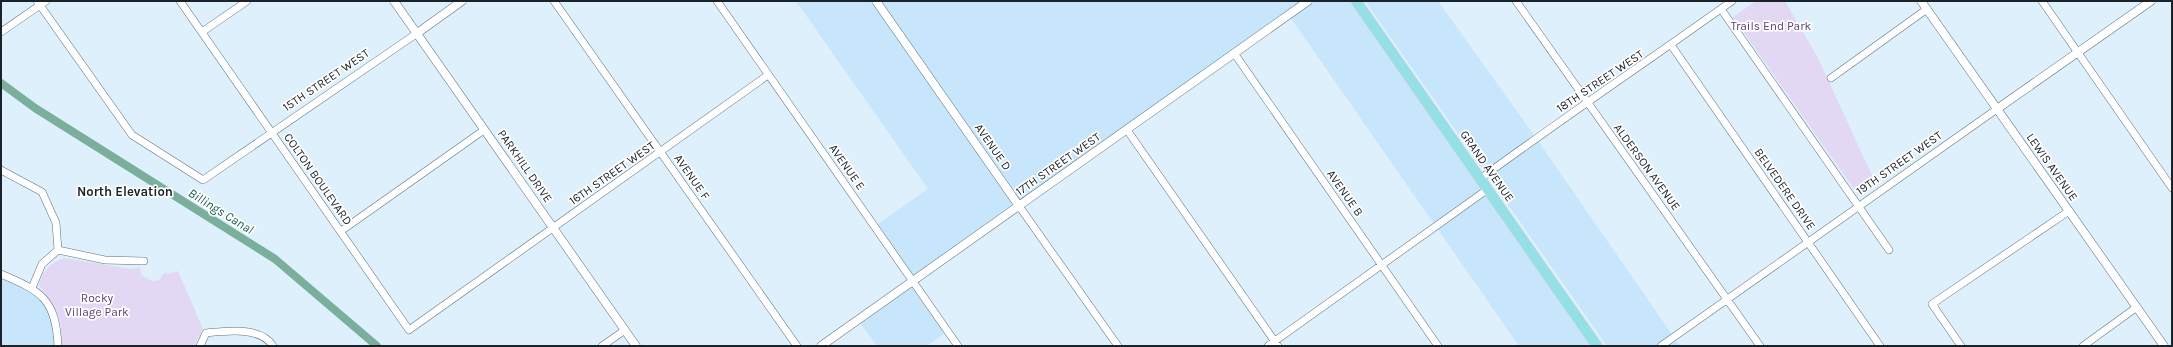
<svg xmlns="http://www.w3.org/2000/svg" width="2173" height="347" font-family="Karla,sans-serif">
	<style>
		.built { fill: #c8e6fb }
		.green { fill: #e3d8f4 }
		.lines { fill: none; stroke-linecap: round; stroke-linejoin: round }
		.canal { stroke: #79af9b; stroke-width: 8 }
		.minor-casing { stroke: #5c717f; stroke-width: 8 }
		.tertiary-casing { stroke: #5c717f; stroke-width: 9 }
		.primary-casing { stroke: #d1d3d4; stroke-width: 11 }
		.minor { stroke: #fff; stroke-width: 7 }
		.tertiary { stroke: #fff; stroke-width: 8 }
		.primary { stroke: #95dfe6; stroke-width: 10 }
		.labels { text-anchor: middle; dominant-baseline: central; stroke-width: 3.5; stroke-linejoin: round; paint-order: stroke }
		.park-label { font-size: 12px; fill: #5c427a; stroke: #fff }
		.street-label { font-size: 12px; fill: #1a2329; stroke: #fff }
		.neighbourhood-label { font-size: 13px; font-weight: bold; fill: #1a2329; stroke: #fff }
		.water-label { font-size: 13px; font-style: italic; fill: #1c604c; stroke: #fff }
	</style>
	<rect width="100%" height="100%" fill="#ddf0fc"/>
	<path class="built" d="M796,1H1356L1597,346H1519L1288,14L913,281L948,331L927,346H877L858,320L913,281L875,226L928,189Z
		M1365,1H1438L1536,138L1680,346H1607Z
		M1,274L32,288L53,313L58,346H1Z"/>
	<path class="green" d="M1756,1H1785L1818,58L1876,184L1859,196L1733,17Z
		M64,258L131,269L140,267L141,275L152,281L159,280L165,272L168,274L178,271L203,329L194,346H61V326L56,311L39,285C43,270 49,264 64,258Z"/>
	<g class="lines">
		<path class="canal" d="M1,83L35,108L275,259L377,346"/>
		<g class="minor-casing">
			<path id="minor" d="M37,1L132,135L203,180L416,34
				M180,1L409,330L768,75
				M554,1L797,346
				M717,1L958,346
				M1516,1L1760,346
				M2042,1L2172,188
				M1721,9L1889,250
				M1,32L46,1
				M202,32L247,1
				M1671,45L1880,346
				M1234,53L1438,346
				M1831,78L1927,9
				M1127,130L1278,346
				M1,170L42,192L56,223L58,250
				M1480,179C1563,118 1648,61 1732,1
				M1019,206L1118,346
				M341,231L484,130
				M1,274C41,291 56,299 58,346
				M32,288L42,264L58,250L105,260L144,261
				M200,346L206,333C226,331 260,326 273,346
				M602,346L625,330
				M1268,346L1488,189
				M1661,346L1997,109
				M1961,346L1932,304L2069,211
				M2083,346L2137,307"/>
		</g>
		<g class="tertiary-casing">
			<path id="tertiary" d="M394,1L636,346
				M876,1L1019,206
				M1921,1L2164,346
				M416,34L462,1
				M1997,109L2151,1
				M821,346L1308,1"/>
		</g>
		<g class="primary-casing">
			<path id="primary" d="M1356,1L1597,346"/>
		</g>
		<use href="#minor" class="minor"/>
		<use href="#tertiary" class="tertiary"/>
		<use href="#primary" class="primary"/>
	</g>
	<g class="labels">
		<g class="park-label">
			<text x="1771" y="26">Trails End Park</text>
			<text x="97" y="298">Rocky<tspan x="97" dy="14">Village Park</tspan></text>
		</g>
		<g class="street-label">
			<text transform="translate(326 80) rotate(-34)">15TH STREET WEST</text>
			<text transform="translate(1600 81) rotate(-34)">18TH STREET WEST</text>
			<text transform="translate(993 147) rotate(55)">AVENUE D</text>
			<text transform="translate(1899 163) rotate(-35)">19TH STREET WEST</text>
			<text transform="translate(1058 164) rotate(-35)">17TH STREET WEST</text>
			<text transform="translate(525 166) rotate(55)">PARKHILL DRIVE</text>
			<text transform="translate(1487 166) rotate(55)">GRAND AVENUE</text>
			<text transform="translate(847 167) rotate(55)">AVENUE E</text>
			<text transform="translate(1647 167) rotate(54)">ALDERSON AVENUE</text>
			<text transform="translate(2052 167) rotate(55)">LEWIS AVENUE</text>
			<text transform="translate(612 173) rotate(-35)">16TH STREET WEST</text>
			<text transform="translate(692 177) rotate(55)">AVENUE F</text>
			<text transform="translate(318 179) rotate(55)">COLTON BOULEVARD</text>
			<text transform="translate(1785 189) rotate(55)">BELVEDERE DRIVE</text>
			<text transform="translate(1345 193) rotate(55)">AVENUE B</text>
		</g>
		<g class="neighbourhood-label">
			<text x="125" y="191">North Elevation</text>
		</g>
		<g class="water-label">
			<text transform="translate(221 211) rotate(32)">Billings Canal</text>
		</g>
	</g>
	<rect width="2173" height="347" fill="none" stroke="#1a2329" stroke-width="4"/>
</svg>
